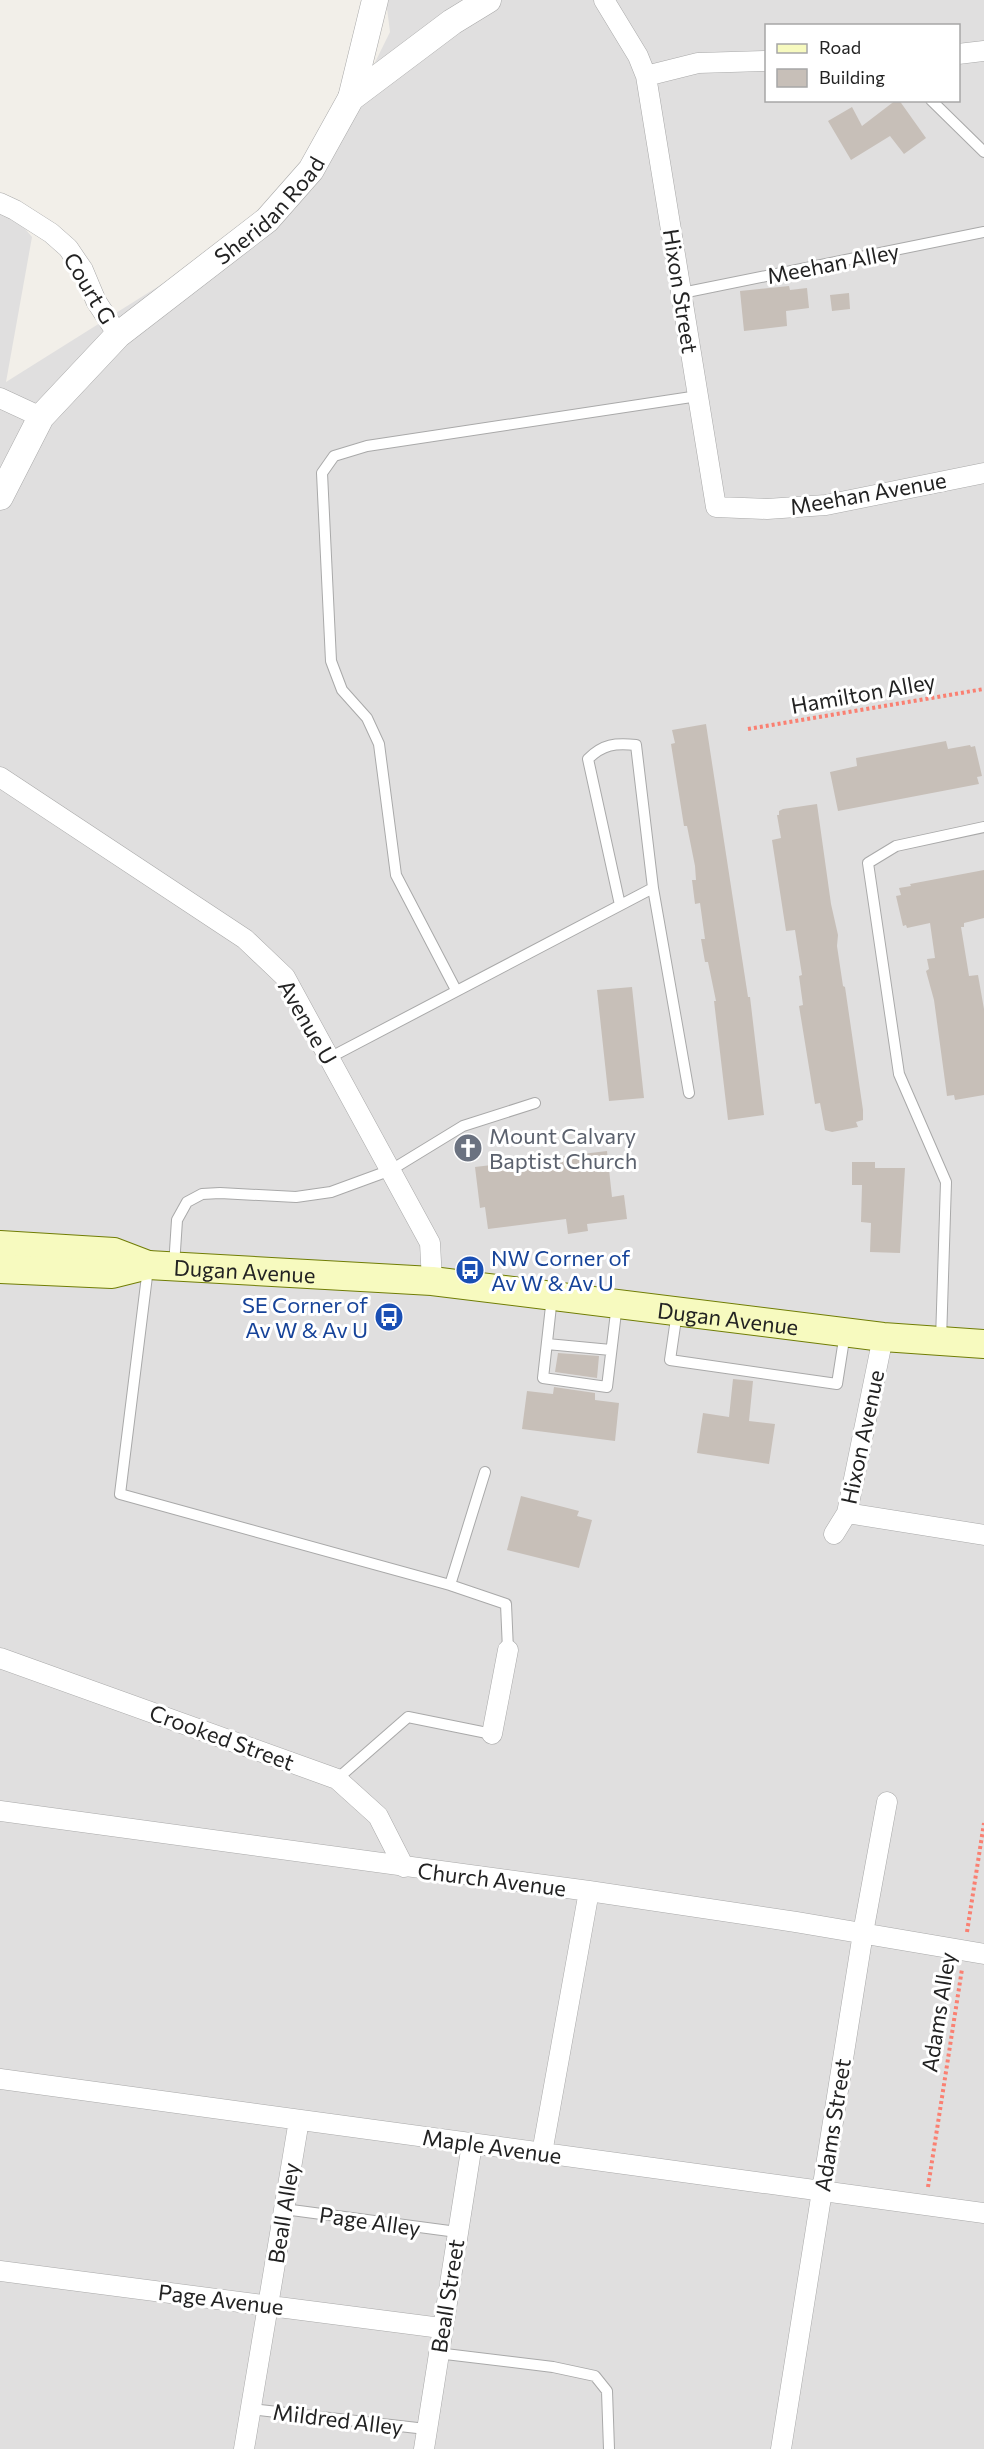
<svg xmlns="http://www.w3.org/2000/svg" width="984" height="2449" font-family="Commissioner,sans-serif">
	<style>
		.residential { fill: #e0dfdf; fill-rule: evenodd }
		.building { fill: #c7bfb8 }
		.lines { fill: none; stroke-linecap: round; stroke-linejoin: round }
		.service-casing { stroke: #a9a9a9; stroke-width: 12 }
		.minor-casing { stroke: #a9a9a9; stroke-width: 21 }
		.tertiary-casing { stroke: #a9a9a9; stroke-width: 27 }
		.secondary-casing { stroke: #707d05; stroke-width: 30 }
		.path { stroke: #fa8072; stroke-width: 4; stroke-dasharray: 3 3; stroke-linecap: butt }
		.service { stroke: #fff; stroke-width: 10 }
		.minor { stroke: #fff; stroke-width: 20 }
		.tertiary { stroke: #fff; stroke-width: 26 }
		.secondary { stroke: #f7fabf; stroke-width: 28 }
		.labels { text-anchor: middle; dominant-baseline: central; stroke-width: 6; stroke-linejoin: round; paint-order: stroke }
		.street-label { font-size: 22px; fill: #222; stroke: #fff }
		.worship-label { font-size: 22px; fill: #5b616d; stroke: #fff; text-anchor: start }
		.transit-label { font-size: 22px; fill: #164399; stroke: #fff; text-anchor: start }
	</style>
	<rect width="100%" height="100%" fill="#f2efe9"/>
	<path class="residential" d="M386,0H984V2449H0V199L32,237L6,382L312,190L390,32ZM766,26H958V100H766Z"/>
	<path class="building" d="M896,100H899L926,138L904,154L890,136L851,160L828,121L852,107L862,126Z
		M789,286L790,290L807,288L809,308L786,311L787,326L744,331L740,291Z
		M849,293L850,309L832,311L830,295Z
		M706,724L748,997H750L764,1115L728,1120L714,1001H716L708,962H705L701,939H705L700,903L695,904L692,880H696L695,866L687,826H684L671,744L675,743L672,730Z
		M946,741L948,749L970,745L971,747L975,746L982,776L977,777L979,784L838,811L830,772L857,766L856,758Z
		M817,804L831,904L838,935L837,946L843,986L845,987L863,1110V1120L856,1122L858,1127L832,1132L825,1130L820,1103L815,1104L799,1006L803,1005L799,976L802,975L795,930L786,931L772,840L781,838L777,815H779V811L783,809Z
		M984,870V918L964,923V927H961L969,976L978,975L984,1009V1095L955,1100L954,1095L947,1096L934,1000L926,971L929,969L927,959L935,958L930,923L907,928L906,925L903,926L896,896L901,895L899,888L911,886L910,884Z
		M632,987L644,1098L609,1101L597,990Z
		M607,1151L612,1197L624,1195L627,1219L587,1224L588,1231L568,1234L566,1219L488,1229L485,1207L480,1208L475,1167Z
		M852,1162H875V1168H905L900,1253L870,1252L871,1223L861,1222L862,1185H852Z
		M558,1353L599,1356L597,1378L555,1372Z
		M733,1379L753,1381L749,1421L775,1424L769,1464L697,1453L703,1413L729,1417Z
		M554,1387L595,1393V1400L619,1403L615,1441L522,1429L527,1391L553,1394Z
		M521,1496L579,1511L577,1516L592,1520L579,1568L507,1550Z"/>
	<g class="lines">
		<g class="service-casing">
			<path id="service" d="M931,100L984,152
				M682,293L984,232
				M653,888L689,1093
				M456,990L396,875L379,744L367,718L342,690L331,661L322,473L334,456L367,446L698,396
				M329,1058L653,888L636,745C615,743 603,744 588,759L620,905
				M174,1266L177,1220L187,1202L202,1194L220,1193L296,1197L331,1192L391,1170L463,1126L535,1103
				M148,1268L120,1494L450,1585L485,1472
				M552,1297L543,1378L607,1387L617,1304
				M677,1312L670,1360L837,1384L845,1333
				M941,1340L946,1182L899,1074L868,863L896,846L984,827
				M547,1344L611,1350
				M450,1585L506,1604L508,1650
				M337,1779L408,1717L492,1734
				M284,2209L457,2232
				M437,2353L553,2367L595,2376L607,2391L609,2449
				M251,2409L426,2429"/>
		</g>
		<g class="minor-casing">
			<path id="minor" d="M604,0L638,56L646,76L716,507L767,509L826,505L984,473
				M958,54L984,51
				M646,76L698,63L766,61
				M0,203L15,210L51,233L68,248L83,270L96,301L118,335
				M0,398L41,417
				M0,777L245,939L285,977L430,1243L432,1281
				M847,1513L984,1535
				M834,1534L847,1513L883,1337
				M0,1658L337,1779L378,1816L404,1867
				M492,1734L508,1650
				M0,1811L589,1891L796,1922L984,1954
				M0,2079L984,2213
				M542,2153L589,1891
				M0,2271L441,2328
				M244,2449L299,2120
				M424,2449L472,2144
				M781,2449L863,1933L887,1802"/>
		</g>
		<g class="tertiary-casing">
			<g id="tertiary">
				<path d="M351,98L375,0"/>
				<path id="s1" d="M0,497L41,417L118,335L267,220L311,170L351,98L452,22L488,0"/>
			</g>
		</g>
		<g class="secondary-casing">
			<g id="secondary">
				<path d="M0,1245L114,1252L148,1265"/>
				<path id="s2" d="M0,1269L112,1274L148,1265L432,1281L883,1337L984,1344"/>
			</g>
		</g>
		<path class="path" d="M748,729L984,689
			M967,1932L984,1823
			M928,2187L962,1969"/>
		<use href="#service" class="service"/>
		<use href="#minor" class="minor"/>
		<use href="#tertiary" class="tertiary"/>
		<use href="#secondary" class="secondary"/>
	</g>
	<defs>
		<g id="church-disc" transform="scale(1.5)"><circle r="9.5" fill="#6b7280" stroke="#fff"/><path d="M-1.2-6h2.4v3.5h3.3v2.4h-3.3V6h-2.4V-.1h-3.3v-2.4h3.3Z" fill="#fff"/></g>
		<g id="bus-disc" transform="scale(1.5)"><circle r="9.5" fill="#1a4fb4" stroke="#fff"/><path d="M-5-6H5V4H4V6H2V4H-2V6H-4V4H-5ZM-3.5-4V0h7V-4ZM-3.5 1.2v1.5H-2V1.2ZM2 1.2v1.5H3.5V1.2Z" fill="#fff"/></g>
	</defs>
	<g fill-rule="evenodd">
		<use href="#church-disc" x="468" y="1148"/>
		<use href="#bus-disc" x="470" y="1270"/>
		<use href="#bus-disc" x="389" y="1317"/>
	</g>
	<g class="labels">
		<g class="street-label">
			<text stroke="none"><textPath href="#s1" startOffset="399">Sheridan Road</textPath></text>
			<text transform="translate(833 263) rotate(-11)">Meehan Alley</text>
			<text transform="translate(90 288) rotate(59)">Court G</text>
			<text transform="translate(681 291) rotate(81)">Hixon Street</text>
			<text transform="translate(868 493) rotate(-10)">Meehan Avenue</text>
			<text transform="translate(863 693) rotate(-10)">Hamilton Alley</text>
			<text transform="translate(308 1022) rotate(60)">Avenue U</text>
			<text stroke="none"><textPath href="#s2" startOffset="246">Dugan Avenue</textPath></text>
			<text stroke="none"><textPath href="#s2" startOffset="732">Dugan Avenue</textPath></text>
			<text transform="translate(862 1437) rotate(-78)">Hixon Avenue</text>
			<text transform="translate(222 1737) rotate(20)">Crooked Street</text>
			<text transform="translate(492 1879) rotate(7)">Church Avenue</text>
			<text transform="translate(938 2012) rotate(-81)">Adams Alley</text>
			<text transform="translate(832 2125) rotate(-81)">Adams Street</text>
			<text transform="translate(492 2146) rotate(8)">Maple Avenue</text>
			<text transform="translate(283 2213) rotate(-81)">Beall Alley</text>
			<text transform="translate(370 2221) rotate(8)">Page Alley</text>
			<text transform="translate(447 2296) rotate(-81)">Beall Street</text>
			<text transform="translate(221 2299) rotate(7)">Page Avenue</text>
			<text transform="translate(338 2419) rotate(7)">Mildred Alley</text>
		</g>
		<g class="worship-label">
			<text x="489" y="1135">Mount Calvary<tspan x="489" dy="25">Baptist Church</tspan></text>
		</g>
		<g class="transit-label">
			<text x="491" y="1257">NW Corner of<tspan x="491" dy="25">Av W &amp; Av U</tspan></text>
			<text x="368" y="1304" text-anchor="end">SE Corner of<tspan x="368" dy="25">Av W &amp; Av U</tspan></text>
		</g>
	</g>
	<rect x="765" y="24" width="195" height="78" fill="#ffffff" stroke="#a7a7a7" stroke-width="1.5"/>
	<rect x="777" y="44" width="30" height="9" fill="#f7fabf" stroke="#a7a7a7" stroke-width="1.5"/>
	<text x="819" y="54" font-size="18" fill="#222222">Road</text>
	<rect x="777" y="69" width="30" height="18" fill="#c7bfb8" stroke="#a7a7a7" stroke-width="1.5"/>
	<text x="819" y="84" font-size="18" fill="#222222">Building</text>
</svg>
